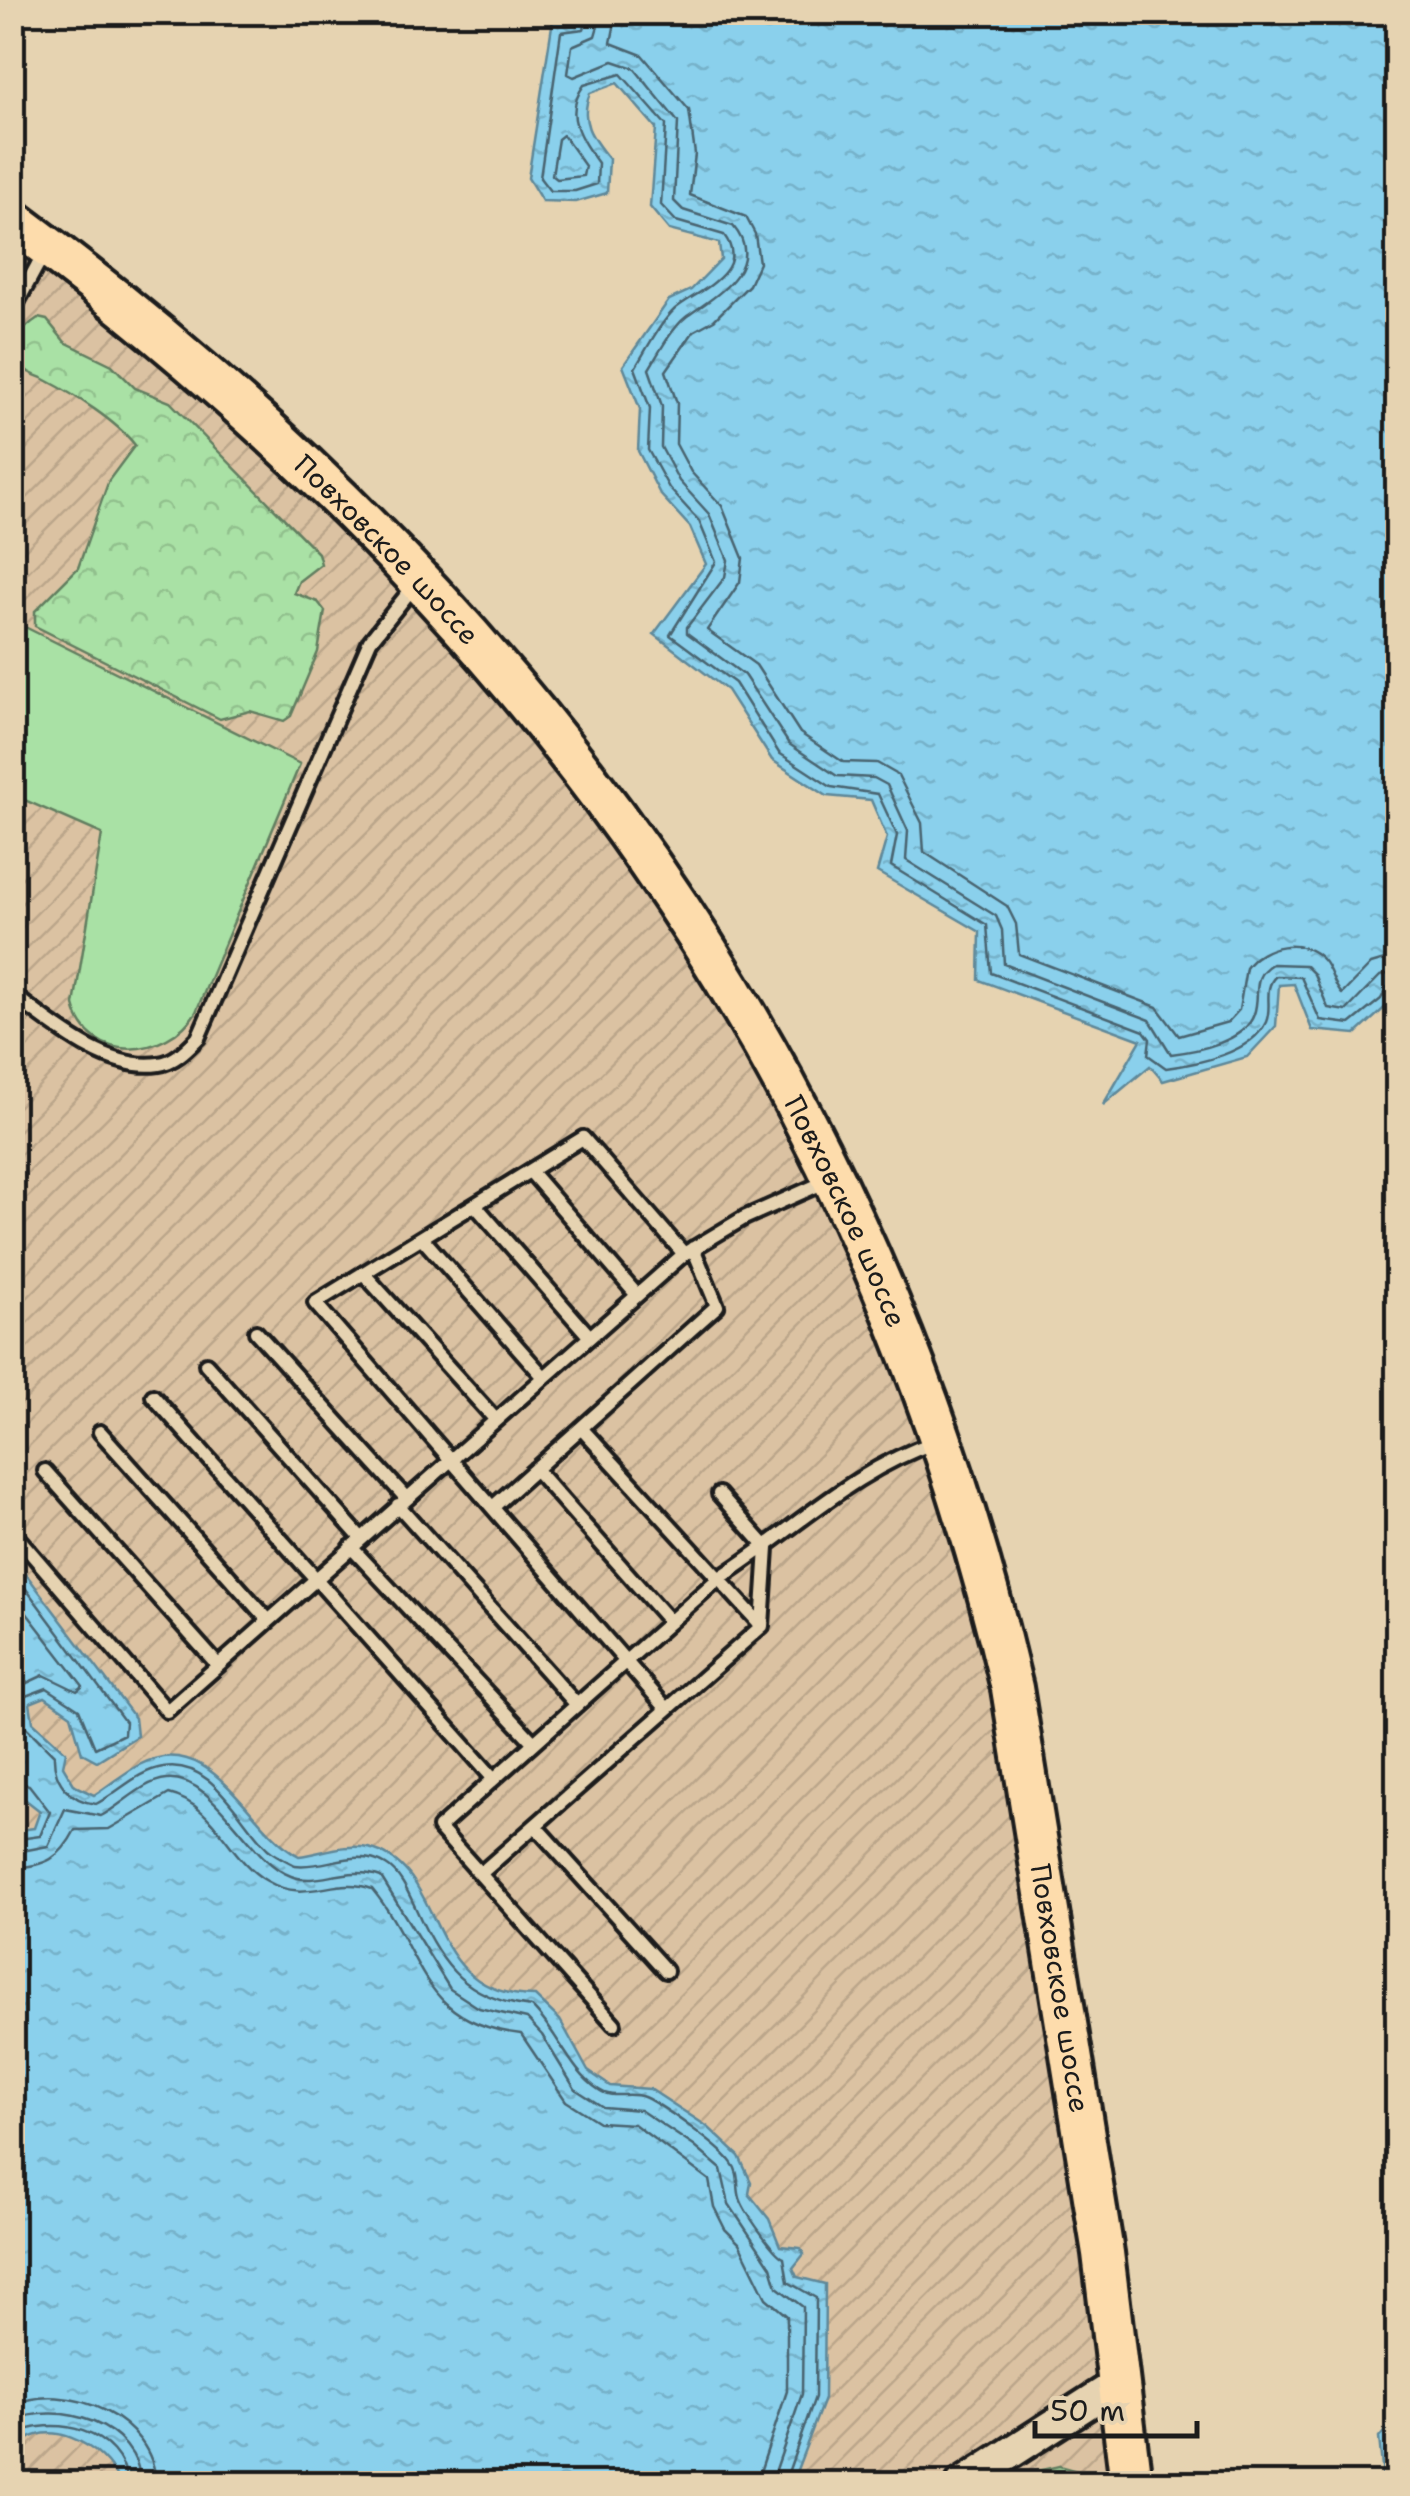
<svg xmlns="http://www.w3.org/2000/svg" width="1410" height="2496" font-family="'Shantell Sans',sans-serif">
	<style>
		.industrial { fill: url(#industrial-furrows) }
		.grass { fill: #a9e1a5; stroke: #627e60; stroke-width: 2.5 }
		.forest { fill: url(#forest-crowns); stroke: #627e60; stroke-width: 2.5 }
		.water { fill: url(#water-ripples); stroke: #5e8899; stroke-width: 2.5 }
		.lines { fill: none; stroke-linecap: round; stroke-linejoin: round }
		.shore { stroke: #48646f; stroke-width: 2.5 }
		.service-casing { stroke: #1c1c1c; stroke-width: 20 }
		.tertiary-casing { stroke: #1c1c1c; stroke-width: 38 }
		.primary-casing { stroke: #1c1c1c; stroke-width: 48 }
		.service { stroke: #e6d3b1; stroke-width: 12 }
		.tertiary { stroke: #e6d3b1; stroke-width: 30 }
		.primary { stroke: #fddcac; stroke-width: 40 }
		.labels { text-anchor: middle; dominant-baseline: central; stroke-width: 8; stroke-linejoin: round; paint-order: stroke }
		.street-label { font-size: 28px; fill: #1c1c1c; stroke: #e6d3b1 }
	</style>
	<defs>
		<pattern id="industrial-furrows" width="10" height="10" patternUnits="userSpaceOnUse" patternTransform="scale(2.5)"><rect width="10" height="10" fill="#dbc2a2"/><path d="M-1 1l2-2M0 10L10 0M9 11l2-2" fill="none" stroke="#bba68b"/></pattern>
		<pattern id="forest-crowns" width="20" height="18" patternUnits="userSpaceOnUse" patternTransform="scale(2.5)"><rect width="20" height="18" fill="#a9e1a5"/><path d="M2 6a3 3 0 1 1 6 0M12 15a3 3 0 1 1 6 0" fill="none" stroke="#91c08d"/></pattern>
		<pattern id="water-ripples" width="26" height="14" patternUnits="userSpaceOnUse" patternTransform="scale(2.5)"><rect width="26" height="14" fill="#8ad0ec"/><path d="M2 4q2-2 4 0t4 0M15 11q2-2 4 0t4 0" fill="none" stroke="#76b2ca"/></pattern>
	</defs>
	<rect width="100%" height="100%" fill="#e6d3b1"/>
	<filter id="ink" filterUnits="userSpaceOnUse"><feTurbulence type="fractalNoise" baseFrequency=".01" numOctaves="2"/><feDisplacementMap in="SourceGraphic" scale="20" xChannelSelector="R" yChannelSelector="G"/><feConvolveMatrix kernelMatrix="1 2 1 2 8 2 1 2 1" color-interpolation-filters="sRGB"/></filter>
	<g filter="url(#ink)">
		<path class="industrial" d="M12,220L420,580L754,1023L970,1525L1131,2483H13Z"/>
		<path class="grass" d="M13,621L300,764L196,1012C167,1059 88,1065 74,1005L102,834L13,795Z
			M1059,2466L1084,2473L1098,2483H1017L1033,2472Z"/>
		<path class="forest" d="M38,318L47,320L65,342L112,365L135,388L170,402L318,553L321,564L299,581L294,593L318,602L325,611L318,652L291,716L284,721L250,711L220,719L35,626V611L78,568L109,480L135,445C116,421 75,395 46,380C36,375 27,374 21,364C8,346 22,328 38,318Z"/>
		<path class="water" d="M580,13H1397L1398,979L1390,1003L1356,1034L1312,1030L1294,984L1279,985L1276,1026L1247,1057L1163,1081L1150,1066L1103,1105L1141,1040L979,980L980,932L877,872L887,837L871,800L827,796L772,760L727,690L654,634L706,564L690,527L660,494L638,451L640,409L623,366L669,300L691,290L721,259L719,243L669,230L650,207L656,128L617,83L590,93C579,121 591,137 609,159L607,193L576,202L542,201L528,178L554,13L577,22Z
			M13,1557L135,1718L137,1736L97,1761L82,1753L71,1715L45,1697L30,1703L33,1722L66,1752L63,1766L75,1786L94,1795C109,1786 123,1773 139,1765C212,1726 248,1829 299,1856C322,1853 346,1843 368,1848C450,1867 419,1995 535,1996L560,2020L588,2071L610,2086L650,2089L708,2127L739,2156L751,2182L749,2194L769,2219L780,2246L800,2248L804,2254L793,2268L797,2277L825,2284L824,2399L792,2483L120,2484C106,2445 39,2409 13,2455L12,1831L34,1828L40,1811L13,1790Z
			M1397,2417V2483H1378L1383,2476L1379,2438Z"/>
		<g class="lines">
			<path class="shore" d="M589,12L584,29L561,32L540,178L550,191H575L597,184L598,163C580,138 563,114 584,85L621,74L666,125L661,205L676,221L724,235C752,272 695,292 675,309C660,323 646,350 635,368L650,408L648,450L669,488L699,521L716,562L670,635L735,683L779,753L831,787L878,794L897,835L891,866L987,925L991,973L1144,1031L1150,1039L1148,1055L1166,1068C1197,1064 1252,1053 1266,1022C1273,1006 1262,989 1276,976L1301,977L1320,1020L1350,1024L1381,999L1387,987L1398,984
				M602,12L595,36L572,46L568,74L574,77L613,61L634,68L678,122L674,201L683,210L733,226C768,267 714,297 686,317C672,328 658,354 649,369L662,406L661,447L679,481L709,514L728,560L725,577L687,627V633L744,675L789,744L837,776L874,778L887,785L908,831L906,860L996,916L1002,930L1004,964L1150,1020L1171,1054C1196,1051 1245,1042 1254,1014C1261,994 1250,977 1272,964L1305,965L1314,974L1328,1008L1346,1011L1380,976L1398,971
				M617,12L611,43L642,55L689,110L695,154L690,195L746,217L755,234L759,263L749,285L714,320L694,331L666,371L677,403L676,444L691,472L722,506L743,558L740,582L707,630L756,665L800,733L843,762L877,763L898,775L922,823L924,852L1007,906L1016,924L1019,954L1157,1007L1179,1036L1228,1022L1239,1010L1246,968C1262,945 1302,936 1323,960C1332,970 1333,985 1342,994L1371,964L1398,956
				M563,135L585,166L583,176L557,179L552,175L558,139Z
				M12,1570L125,1722L124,1734L95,1748L79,1709L47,1688L23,1697L24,1725L54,1755C53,1781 70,1801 96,1804C118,1793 137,1771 163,1767C213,1758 239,1822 268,1849C276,1856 286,1860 295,1865C326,1869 355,1847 386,1865C400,1873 409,1894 416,1909C442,1968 467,1999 532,2007C558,2032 569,2070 599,2090C613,2100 629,2091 644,2097C662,2105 719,2146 731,2162C741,2174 736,2185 740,2198C744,2211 774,2254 784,2258L788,2282L816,2298L815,2397L784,2484
				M12,1594L83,1686L77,1691L44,1675L12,1690
				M12,1781L29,1785L50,1812L40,1836L12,1840
				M12,1853L48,1846L65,1809L101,1816C122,1805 143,1781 167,1779C216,1775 247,1860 291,1876C318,1887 347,1864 381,1877L450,1989L479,2008L527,2019L542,2035L575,2089L603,2107L640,2110L694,2146L721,2169L729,2204L771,2267L777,2287L803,2307L802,2394L771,2484
				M12,1868C46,1866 60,1859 75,1830L109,1829L169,1794C216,1805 228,1859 267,1881C308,1905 334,1875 372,1889C425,1953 417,2022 521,2034L566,2101L599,2122L634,2124L709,2180L714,2207L725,2229L739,2243L766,2298L787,2316V2391L756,2484
				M12,2405C67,2380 154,2418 156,2484
				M12,2421C59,2400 138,2423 141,2484
				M12,2436C53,2413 122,2430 128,2484"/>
			<g class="service-casing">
				<path id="service" d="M12,312L44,253
					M12,994C51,1023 107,1072 159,1064C175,1062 187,1049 198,1038L370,641L414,586
					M530,1171L636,1294
					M475,1205L589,1336
					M422,1238L543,1376
					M364,1274L495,1419
					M256,1332L406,1498
					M206,1364L361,1538
					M153,1396L494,1779
					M581,1428L762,1626
					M100,1432L268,1620
					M535,1469L670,1622
					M45,1471L218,1665
					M398,1505L577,1705
					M493,1507L717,1306L693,1248
					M12,1531L167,1711L684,1254L744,1218L827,1181
					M351,1547L534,1743
					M667,1709L315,1303L583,1138L684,1254
					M535,1826L666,1971
					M480,1874L762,1626L767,1548L719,1494
					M614,2024L439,1828L718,1579C792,1532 852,1470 936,1442"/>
			</g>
			<g class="tertiary-casing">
				<path id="tertiary" d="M962,2484L1119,2383"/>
			</g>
			<g class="primary-casing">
				<g id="primary">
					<path id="s1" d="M12,220C521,598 867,1066 1012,1688L1103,2253L1131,2484"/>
				</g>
			</g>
			<use href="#service" class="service"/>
			<use href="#tertiary" class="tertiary"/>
			<use href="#primary" class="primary"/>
		</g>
	</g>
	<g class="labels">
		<g class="street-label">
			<text stroke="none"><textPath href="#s1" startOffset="500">Повховское шоссе</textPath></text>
			<text stroke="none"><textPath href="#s1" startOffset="1310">Повховское шоссе</textPath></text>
			<text stroke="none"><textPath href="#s1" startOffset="2120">Повховское шоссе</textPath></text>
		</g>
	</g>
	<rect width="1410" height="2496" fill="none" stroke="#e6d3b1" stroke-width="50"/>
	<rect x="25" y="25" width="1360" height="2446" fill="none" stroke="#1c1c1c" stroke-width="4" filter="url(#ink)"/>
	<path d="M1035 2421v15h162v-15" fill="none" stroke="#1c1c1c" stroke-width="5"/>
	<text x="1050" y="2421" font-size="30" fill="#1c1c1c" stroke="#e6d3b1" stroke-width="8" paint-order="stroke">50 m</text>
</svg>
